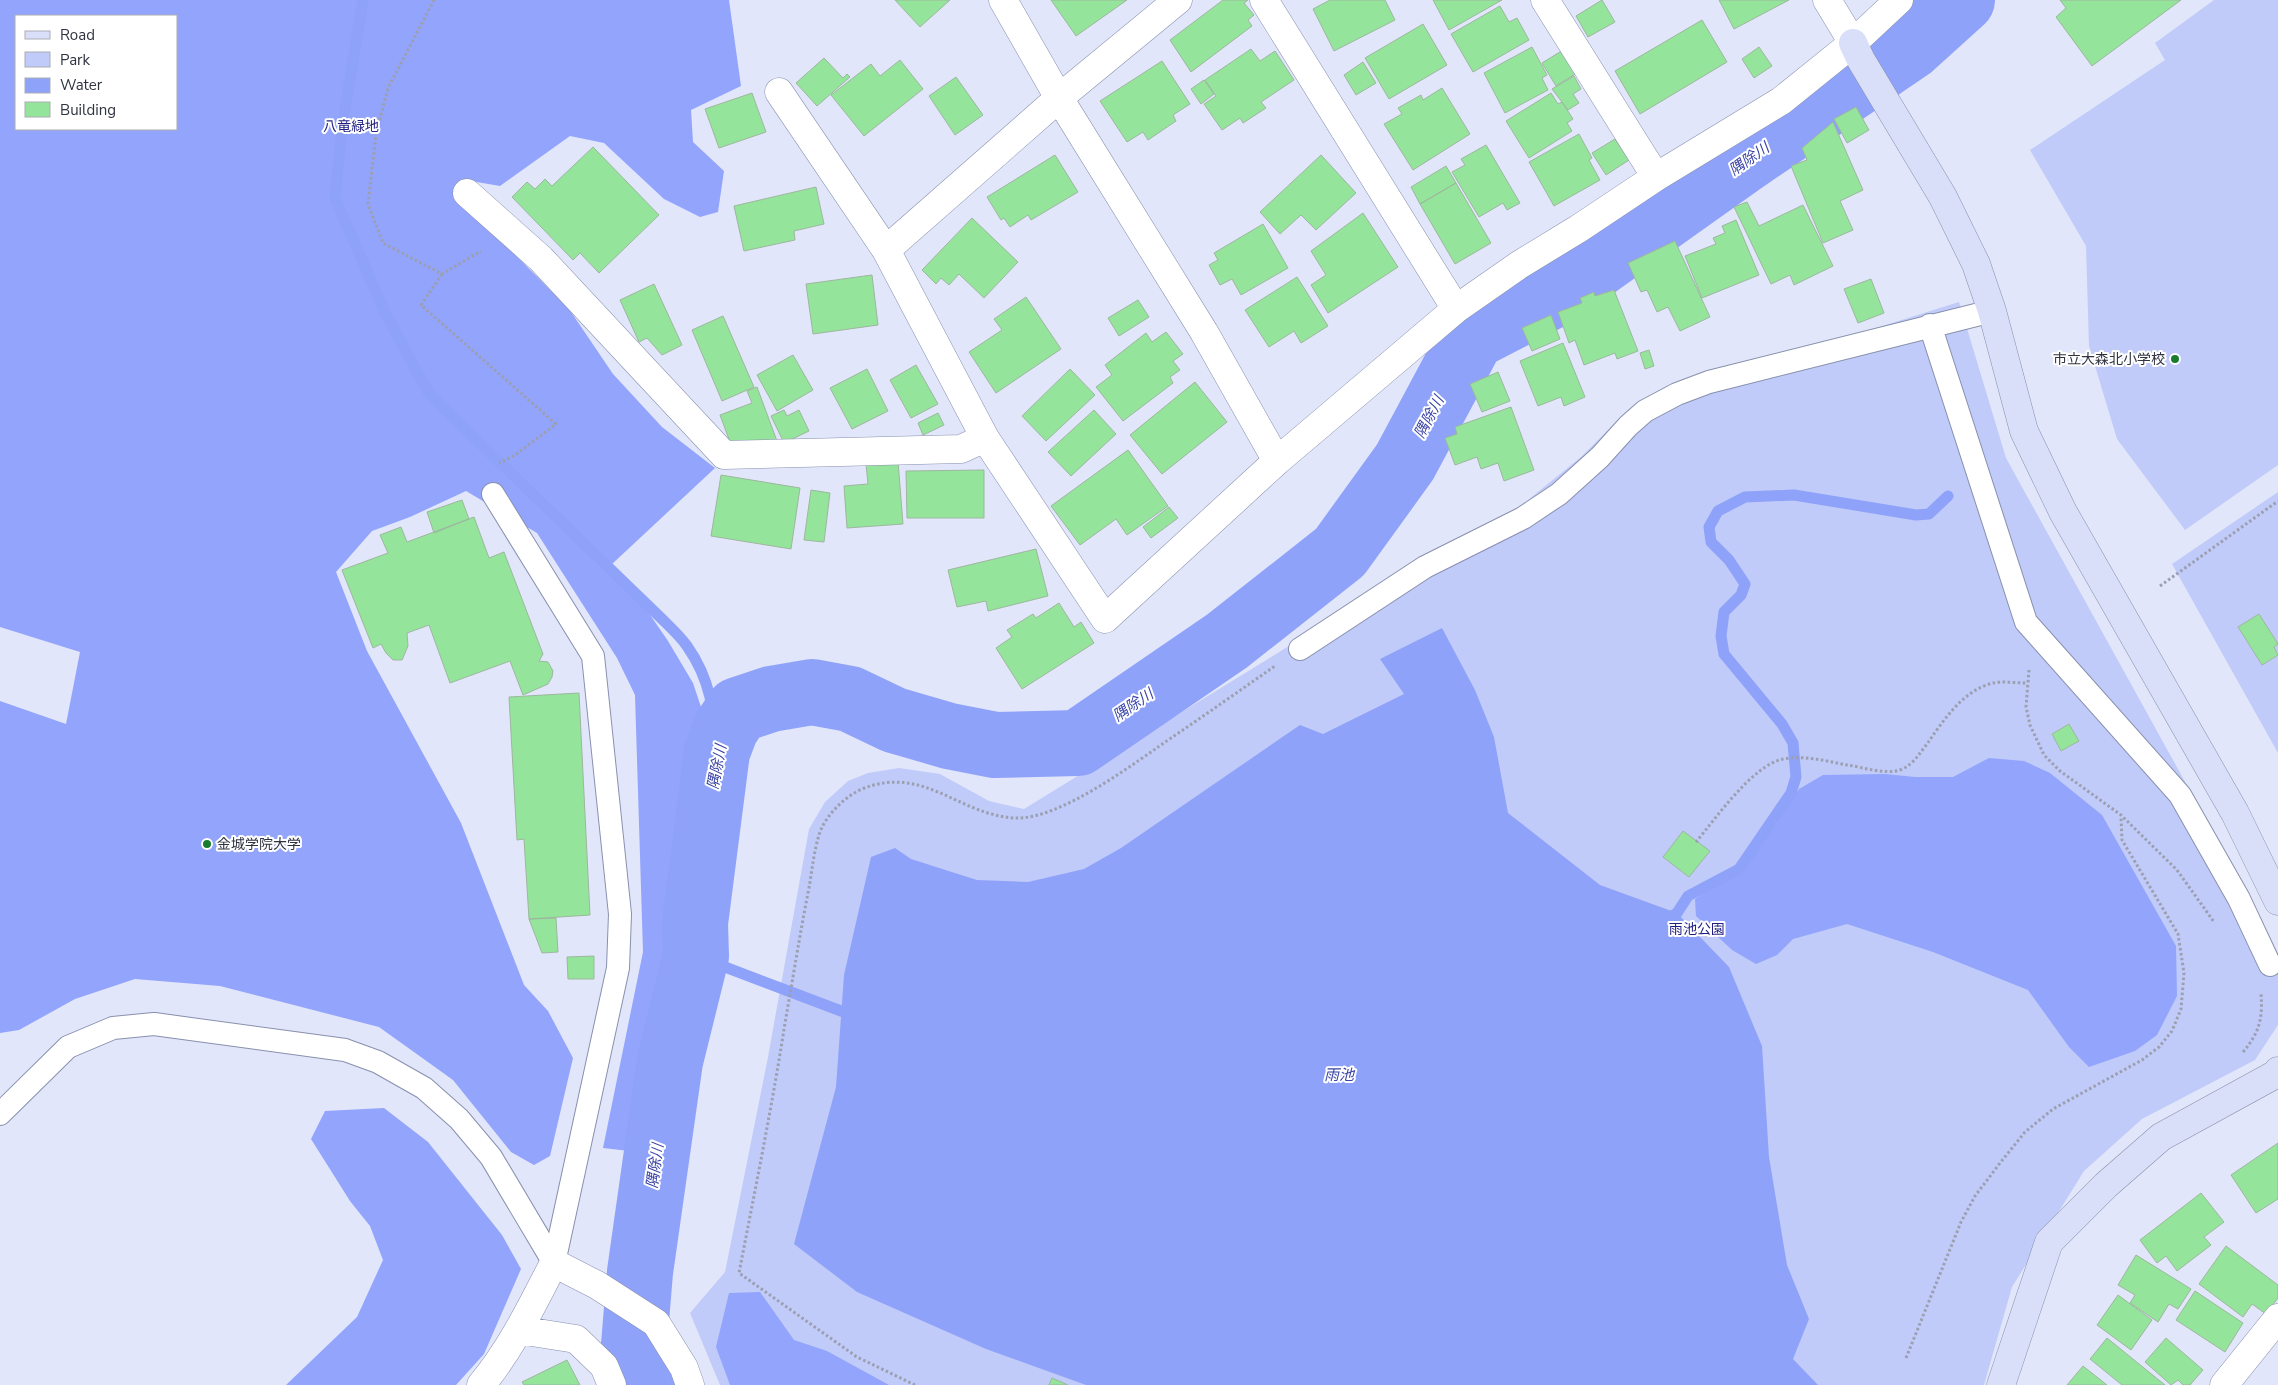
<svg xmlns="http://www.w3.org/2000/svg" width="2278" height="1385" font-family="'Nunito Sans','Noto Sans JP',sans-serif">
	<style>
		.green { fill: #c0cbf9 }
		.forest { fill: #92a4fc; fill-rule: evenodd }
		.water { fill: #8fa2f9 }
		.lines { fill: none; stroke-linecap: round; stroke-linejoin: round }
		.stream { stroke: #8fa2f9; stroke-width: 11 }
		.river { stroke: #8fa2f9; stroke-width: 66 }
		.building { fill: #94e49b; stroke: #9db79e }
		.lane-casing { stroke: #8890ae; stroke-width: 24 }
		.street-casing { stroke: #8890ae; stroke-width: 29 }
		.secondary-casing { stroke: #8890ae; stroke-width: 29 }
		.path { stroke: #9b9fb0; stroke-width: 3; stroke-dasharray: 2.5 2.5; stroke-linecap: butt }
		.lane { stroke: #fff; stroke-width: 22 }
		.street { stroke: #fff; stroke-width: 28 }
		.secondary { stroke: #d9dff9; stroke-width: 28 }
		.poi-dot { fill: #187b2e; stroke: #fff; stroke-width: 2 }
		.labels { text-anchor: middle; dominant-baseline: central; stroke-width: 4; stroke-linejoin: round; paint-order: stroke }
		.park-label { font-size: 14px; fill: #211f82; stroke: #fff }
		.poi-label { font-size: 14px; fill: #303340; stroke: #fff; text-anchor: end }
		.water-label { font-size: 15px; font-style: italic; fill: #3943a6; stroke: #fff }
	</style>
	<rect width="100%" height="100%" fill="#e1e6fa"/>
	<path class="green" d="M2214,0H2278V465L2185,530L2117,439L2089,346L2086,246L2030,150L2165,60L2155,43Z
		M1959,302L2006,458L2194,798L2278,960V1025L2255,1060L2142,1119L2084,1171L2012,1287L1984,1385H720L690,1313L725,1272L768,1057L809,829L825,802L848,781L868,773L899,768L940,774L989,801L1024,809L1289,646L1416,563L1517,509L1581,457L1629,409L1673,385L1838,340Z
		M2278,492V753L2172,564Z"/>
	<path class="forest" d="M0,0H729L741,86L691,110L693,142L724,171L718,212L700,217L664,199L604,143L570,136L500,186L471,181L455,194L569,309L613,374L662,427L715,468L611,565L633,590L668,641L693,683L702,710L684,854L685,961L638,1152L603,1148L643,952L635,695L617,658L537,533L466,491L410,517L372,531L336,572L367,651L461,823L524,985L548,1011L573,1058L550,1156L534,1165L511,1152L453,1080L379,1027L220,986L135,979L75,999L19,1030L0,1033V701L66,724L80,652L0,627ZM16,16H176V129H16Z
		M1989,758L2024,761L2050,773L2102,815L2176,946L2177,996L2157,1035L2135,1051L2089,1067L2069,1047L2028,990L1933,952L1847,924L1793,939L1777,955L1756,964L1732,950L1696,916L1695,899L1741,870L1777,823L1799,789L1823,775L1885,774L1915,777H1953Z
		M384,1108L428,1142L502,1235L521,1269L484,1354L456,1385H286L357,1317L383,1260L370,1226L350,1201L311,1139L325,1111Z
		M760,1292L794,1340L827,1351L889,1385H730L716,1347L729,1293Z"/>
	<path class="water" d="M1442,628L1475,690L1494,737L1508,813L1600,885L1677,913L1729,967L1762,1046L1769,1157L1787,1265L1809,1319L1793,1359L1818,1385H1086L986,1349L857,1292L794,1244L836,1087L844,975L871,857L895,848L911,859L977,880L1028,882L1084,869L1121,848L1300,725L1323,734L1404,694L1380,659Z"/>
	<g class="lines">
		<path class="stream" d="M363,0L342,128L335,198L386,315L430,395L661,618C670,627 680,636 687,646C711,680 714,712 717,752
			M1665,920L1677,913L1688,896L1739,869L1791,793L1796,777L1793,743L1782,724L1724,654L1721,636L1724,612L1741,595L1745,584L1729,560L1711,542L1709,527L1718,511L1745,497L1794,495L1916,515L1929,514L1948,496
			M696,956L841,1011L855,1014"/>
		<path class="river" d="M647,1385L634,1345L640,1272L670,1061L696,956L695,923L717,752L726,728L738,710L771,699L812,692L850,699L894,720L949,736L995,745L1078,743L1227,641L1340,552L1405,462L1472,337L1557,293L1741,162L1910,47L1962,0"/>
	</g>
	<path class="building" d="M895,0H950L920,27Z
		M1051,0H1127L1076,36Z
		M1223,0H1248L1244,3L1254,15L1248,20L1252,26L1191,72L1170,40Z
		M1330,0H1385L1395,20L1334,51L1313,9Z
		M1433,0H1502L1449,30Z
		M1602,0L1615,22L1588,37L1576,16Z
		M1719,0H1789L1734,29Z
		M2060,0H2181L2092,66L2056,17L2066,8Z
		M1500,6L1509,22L1517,18L1529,40L1473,72L1451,34Z
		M1702,20L1727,62L1640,114L1615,71Z
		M1423,24L1447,65L1389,99L1365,58Z
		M1532,47L1547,75L1542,78L1548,90L1505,113L1484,73Z
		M1759,47L1772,66L1754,78L1742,59Z
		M1251,49L1260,61L1275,51L1294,80L1261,102L1266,108L1243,123L1240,118L1222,130L1204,104L1216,96L1205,80Z
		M1563,50L1577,73L1556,86L1542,63Z
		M824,58L843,78L847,74L850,77L817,106L796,83Z
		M900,60L923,89L864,136L831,95L871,64L880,76Z
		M1162,61L1190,104L1173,115L1176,121L1148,140L1143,132L1127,142L1100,101Z
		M1363,62L1376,83L1356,95L1344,75Z
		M1574,76L1581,89L1573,94L1579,103L1568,110L1552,89Z
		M956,77L983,115L955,135L929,96Z
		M1204,80L1214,94L1201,104L1191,89Z
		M1442,88L1470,134L1413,170L1384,124L1402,114L1398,108L1421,95L1423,100Z
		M752,93L766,132L719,148L705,109Z
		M1551,93L1558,104L1562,102L1573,119L1567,123L1572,131L1529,158L1506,121Z
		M1856,107L1869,130L1847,143L1834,119Z
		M1833,122L1863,190L1840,201L1853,230L1823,243L1791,166L1807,160L1802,148Z
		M1579,134L1592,158L1589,160L1600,180L1554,206L1529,162Z
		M1615,139L1629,160L1606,175L1592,153Z
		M1486,145L1520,203L1507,210L1503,203L1479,217L1452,172L1465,165L1461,159Z
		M593,147L659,215L599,273L580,253L573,260L512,197L527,182L535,189L545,179L552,186Z
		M1055,155L1078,192L1031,220L1028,215L1010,227L1004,218L1001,220L987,197Z
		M1321,155L1356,193L1316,230L1301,215L1280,234L1260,212Z
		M1446,166L1456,183L1420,204L1411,187Z
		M1456,183L1491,243L1455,264L1420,204Z
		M816,187L824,224L794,231L795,240L744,251L734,206Z
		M1747,202L1759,226L1803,205L1833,266L1794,285L1790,275L1771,284L1734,207Z
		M1363,213L1398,267L1328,313L1311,285L1326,275L1311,251Z
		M972,218L1018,262L984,298L959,274L949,285L941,278L936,284L922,270Z
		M1736,220L1759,275L1702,298L1685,256L1716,244L1713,238L1725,233L1722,226Z
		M1263,224L1288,268L1241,295L1232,279L1220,285L1209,265L1218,260L1214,253Z
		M1675,241L1710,317L1680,331L1668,307L1657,312L1647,290L1641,292L1628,263Z
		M872,275L878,325L813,334L806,284Z
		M1297,277L1328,326L1301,343L1294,331L1269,347L1245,310Z
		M1871,279L1884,313L1858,323L1844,289Z
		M654,284L682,345L662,355L647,338L639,342L620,300Z
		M1614,290L1638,351L1617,359L1615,353L1584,365L1575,340L1569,343L1558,312L1582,303L1580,298L1594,292L1595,296Z
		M1026,297L1061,349L996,393L969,352L1002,330L994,319Z
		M1138,300L1149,317L1119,336L1108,318Z
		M1551,315L1560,339L1532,351L1522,328Z
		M723,316L754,387L722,401L692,330Z
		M1166,332L1183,354L1173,361L1180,370L1170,377L1173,383L1123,421L1096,387L1112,375L1105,365L1146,333L1152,342Z
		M1563,343L1585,397L1564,406L1561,397L1538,406L1520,361Z
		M1649,350L1654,366L1645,369L1640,353Z
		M793,355L813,390L777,411L757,375Z
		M916,365L938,404L911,418L890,380Z
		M867,369L888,411L852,429L830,388Z
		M1070,369L1095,395L1046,441L1022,416Z
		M1498,372L1510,401L1482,412L1470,384Z
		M1195,382L1227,422L1162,474L1130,435Z
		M757,387L777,441L730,442L720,415L752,403L747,391Z
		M1511,407L1534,470L1504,481L1498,463L1481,469L1477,457L1455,465L1445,438L1457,434L1455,427Z
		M784,410L787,416L799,410L809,431L784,443L771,416Z
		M1094,410L1116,434L1071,476L1048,452Z
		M938,413L944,425L923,435L918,423Z
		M1128,450L1168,506L1127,535L1116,519L1080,545L1051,506Z
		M898,461L903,524L847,528L844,486L868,484L866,464Z
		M984,470V518H907L906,471Z
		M721,475L800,488L791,549L711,536Z
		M811,490L830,493L824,542L804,540Z
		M462,500L469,519L434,533L427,512Z
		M1169,507L1178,518L1151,538L1143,527Z
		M474,517L489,558L504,552L543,654L539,661L548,662L553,671L552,677L548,684L523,695L510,661L450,683L429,625L407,633L408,646L402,660H393L386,653L381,644L373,648L342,570L388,553L380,535L401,527L407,542Z
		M1036,549L1048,596L988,611L986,601L957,607L948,570Z
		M1059,603L1074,627L1081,622L1094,643L1022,689L996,648L1012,637L1007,630L1033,614L1036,618Z
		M2259,614L2278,644L2274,647L2278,655L2262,665L2238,627Z
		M579,693L590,915L529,919L524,839L517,840L509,697Z
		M2069,724L2079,741L2061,751L2052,734Z
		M1683,831L1710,851L1689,877L1663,857Z
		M556,918L558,952L542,953L529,919Z
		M594,956V979H568L567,957Z
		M2278,1143V1199L2256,1213L2231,1175Z
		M2201,1193L2224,1222L2204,1237L2211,1245L2177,1271L2166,1256L2157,1263L2140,1240Z
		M2226,1246L2278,1285V1298L2266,1314L2252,1304L2243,1317L2199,1284Z
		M2136,1255L2191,1289L2178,1309L2169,1304L2158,1322L2130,1303L2135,1295L2118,1285Z
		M2195,1291L2243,1323L2225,1352L2176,1320Z
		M2118,1295L2152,1320L2131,1350L2097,1325Z
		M2107,1338L2165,1385H2122L2090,1359Z
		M2166,1338L2203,1370L2190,1385H2183L2178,1380L2171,1385L2145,1362Z
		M567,1360L580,1385H524L522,1382Z
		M2083,1366L2107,1385H2067Z
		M1052,1378L1068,1385H1049Z"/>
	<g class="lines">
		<g class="lane-casing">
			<path id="lane" d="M1930,325L2026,622L2180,795L2239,899L2270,965
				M493,494L593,656L620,914L618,968L554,1263
				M1300,649L1425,567L1523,518L1559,494L1600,457L1628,426L1645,411L1677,394L1709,382L1992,311
				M0,1114L68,1047L113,1028L154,1024L345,1050L378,1062L424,1088L459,1119L491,1157L554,1263"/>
		</g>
		<g class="street-casing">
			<path id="street" d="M1003,0L1059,98L1204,332L1277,461
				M1264,0L1456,309
				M1545,0L1656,177
				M1827,0L1853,43
				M779,92L886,250L985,438L1105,619L1277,461L1456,309L1519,265L1578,229L1656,177L1781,101L1853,43L1899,0
				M467,193L541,259L724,455L961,449L985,438
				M886,250L1059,98L1178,0
				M519,1330L576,1339L604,1366L612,1385
				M481,1385C512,1348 532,1305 554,1263L597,1285L656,1323L684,1368L690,1385
				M2224,1385L2278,1318"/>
		</g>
		<g class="secondary-casing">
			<path id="secondary" d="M1853,43L1861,60L1943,197L1976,264L1992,311L2024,431L2063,512L2235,813L2278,901
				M2001,1385L2049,1242L2106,1185L2161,1137L2276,1074L2278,1071"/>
		</g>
		<path class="path" d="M434,0L388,88L376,134L368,204L383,243L442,274L481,251
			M442,274L421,305L556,424L515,455L499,463
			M2160,586L2278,501
			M2029,670L2026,707L2030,725L2044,755L2060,771L2121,815L2177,870L2214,922
			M1696,842C1716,818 1753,765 1783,759C1804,755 1826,761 1847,765C1863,767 1884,775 1900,770C1913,765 1919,754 1927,744C1943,721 1963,690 1993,683C2003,681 2016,683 2027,683
			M2243,1052C2259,1033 2263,1019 2261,994
			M1906,1358L1961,1222L1975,1196L2000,1163L2025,1132L2053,1109L2142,1060L2159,1047L2172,1031L2181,1009L2184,973L2178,934L2122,840L2121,816
			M915,1385L857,1357L739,1273C755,1190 772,1107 785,1023C793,978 800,933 809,888C812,870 814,851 819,835C824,817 845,796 862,789C924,764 958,815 1015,818C1061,820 1137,761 1174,736C1208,713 1242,689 1275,666"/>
		<use href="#lane" class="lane"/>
		<use href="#street" class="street"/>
		<use href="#secondary" class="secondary"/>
	</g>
	<g class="poi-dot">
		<circle cx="2175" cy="359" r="5"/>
		<circle cx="207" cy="844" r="5"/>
	</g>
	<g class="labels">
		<g class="park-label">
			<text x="351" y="126">八竜緑地</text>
			<text x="1697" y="929">雨池公園</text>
		</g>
		<g class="poi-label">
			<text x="2165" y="359">市立大森北小学校</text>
			<text x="217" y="844" text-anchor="start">金城学院大学</text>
		</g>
		<g class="water-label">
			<text transform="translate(1749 159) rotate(-35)">隅除川</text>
			<text transform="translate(1429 417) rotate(-62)">隅除川</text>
			<text transform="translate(1133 705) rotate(-34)">隅除川</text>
			<text transform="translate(717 767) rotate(-79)">隅除川</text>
			<text x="1339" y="1075">雨池</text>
			<text transform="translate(655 1166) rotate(-82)">隅除川</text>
		</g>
	</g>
	<rect x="15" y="15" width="162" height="115" fill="#ffffff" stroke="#acadb3"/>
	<rect x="25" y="31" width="25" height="8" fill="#d9dff9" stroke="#acadb3"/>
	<text x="60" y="40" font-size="15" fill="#303340">Road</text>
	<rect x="25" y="52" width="25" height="15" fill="#c0cbf9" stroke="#acadb3"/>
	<text x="60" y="65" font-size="15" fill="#303340">Park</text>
	<rect x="25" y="78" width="25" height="15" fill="#8fa2f9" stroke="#acadb3"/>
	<text x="60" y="90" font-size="15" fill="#303340">Water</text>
	<rect x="25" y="102" width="25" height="15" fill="#94e49b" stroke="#acadb3"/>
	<text x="60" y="115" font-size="15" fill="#303340">Building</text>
</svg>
